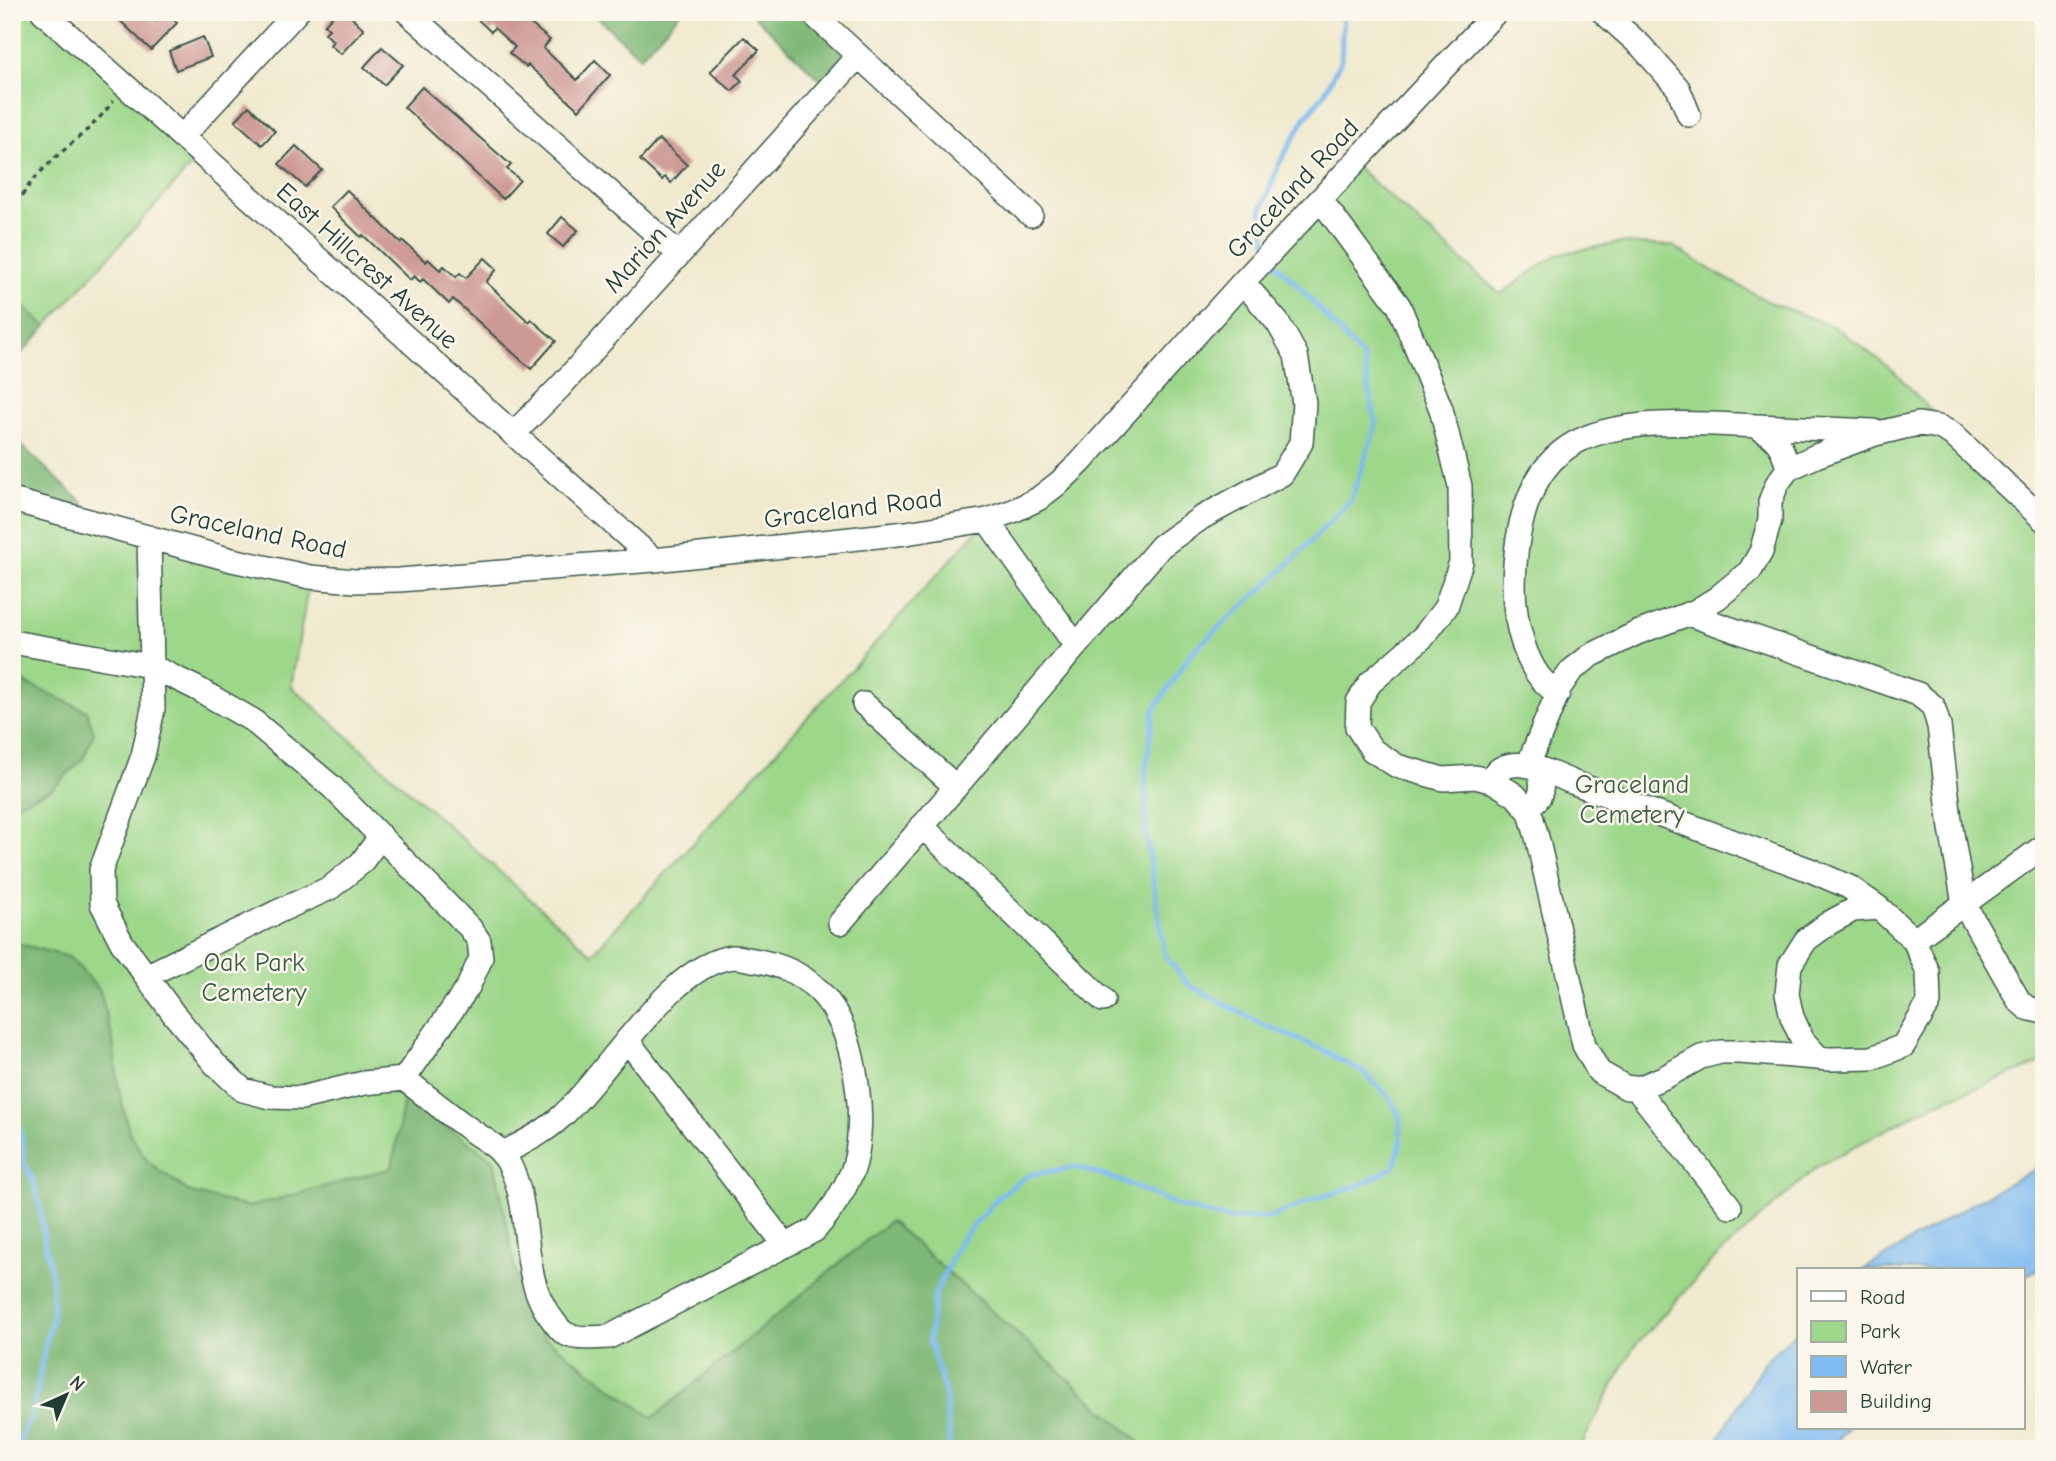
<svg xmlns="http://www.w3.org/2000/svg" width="2056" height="1461" font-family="'Comic Neue',sans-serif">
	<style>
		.green { fill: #9dd78a; stroke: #5e8a5f; stroke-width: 2 }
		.forest { fill: #7eb876; stroke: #4e7a55; stroke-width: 2 }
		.water { fill: #7ebbf1; stroke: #4e7c92; stroke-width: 2 }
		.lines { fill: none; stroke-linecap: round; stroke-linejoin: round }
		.stream { stroke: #7ebbf1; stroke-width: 5 }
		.building { fill: #cd9994 }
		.minor-casing { stroke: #3e574b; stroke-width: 26 }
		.path { stroke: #3e574b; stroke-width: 3.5; stroke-dasharray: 5 5; stroke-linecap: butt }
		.minor { stroke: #fff; stroke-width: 23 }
		.labels { text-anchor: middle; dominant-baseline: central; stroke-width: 5; stroke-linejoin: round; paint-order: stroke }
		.street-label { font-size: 26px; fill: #1f3d34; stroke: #fbf7ec }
		.park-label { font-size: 26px; fill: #385c45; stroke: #fbf7ec }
	</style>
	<rect width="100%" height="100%" fill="#fbf7ec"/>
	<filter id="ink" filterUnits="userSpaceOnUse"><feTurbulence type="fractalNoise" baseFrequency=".0143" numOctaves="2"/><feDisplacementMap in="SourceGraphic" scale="14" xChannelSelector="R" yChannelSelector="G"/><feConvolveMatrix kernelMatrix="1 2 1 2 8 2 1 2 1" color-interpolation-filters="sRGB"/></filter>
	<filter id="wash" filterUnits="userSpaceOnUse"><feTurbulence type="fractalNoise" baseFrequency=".00686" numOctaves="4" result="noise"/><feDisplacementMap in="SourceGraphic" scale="28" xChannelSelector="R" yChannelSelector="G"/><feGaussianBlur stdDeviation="1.57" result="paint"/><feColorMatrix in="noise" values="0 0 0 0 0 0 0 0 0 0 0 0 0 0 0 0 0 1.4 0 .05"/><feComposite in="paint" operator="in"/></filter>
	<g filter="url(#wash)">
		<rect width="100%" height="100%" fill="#efe9cd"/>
		<path class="green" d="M12,12H43L201,155L12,364Z
			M1354,165L1500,294L1558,254L1620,243L1673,246L1716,273L1769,302L1835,327L1895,372L1952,434L2044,520V1062L1934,1104L1818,1166L1712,1261L1633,1348L1579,1449H1147L890,1221L856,1272L654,1418L12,1159V437L108,527L310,577L291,686L592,954L987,520L1038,499Z"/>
		<path class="forest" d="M592,12H681L640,57Z
			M750,12H811L858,56L828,87Z
			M12,295L46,327L12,364Z
			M12,437L109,527L12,500Z
			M12,677L87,711L94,733L83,759L52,789L12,806Z
			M12,942L69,957L100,990L113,1041L119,1090L129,1132L148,1162L191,1193L249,1207L392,1168L404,1098L494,1160L520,1293L544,1337L653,1418L890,1221L1147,1449H12Z"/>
		<path class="water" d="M2044,1164V1266L2023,1277V1270H1863L1971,1204Z
			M1799,1329V1428H1848L1830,1449H1712L1763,1364Z"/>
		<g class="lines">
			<path class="stream" d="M1267,247L1261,211L1279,164L1305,118L1324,94L1341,60L1343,12
				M12,1102L21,1134L24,1162L33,1181L39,1200L44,1240L51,1271L53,1318L47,1335L33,1411L16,1449
				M950,1449L945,1393L929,1340L935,1294L959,1242L1000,1195L1029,1175L1076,1167L1124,1182L1181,1207L1229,1219L1271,1217L1312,1200L1360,1185L1394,1167L1401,1142L1400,1117L1390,1098L1364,1073L1323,1050L1262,1024L1189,985L1165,956L1146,834L1145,774L1154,710L1191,653L1286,567L1351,500L1376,425L1363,358L1304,292L1271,259"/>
		</g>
		<g id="blocks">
			<path class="building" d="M111,12H148L156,21L165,12L177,23L151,50Z
				M336,12H346L364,29L341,54L330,45L333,41L325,33L329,29L324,25Z
				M470,12H506L516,21L521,16L550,40L543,48L577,80L595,60L610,75L579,110L528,65L526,67L509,53L515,47L494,28L491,32Z
				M203,37L211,57L176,70L169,51Z
				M744,37L759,50L736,75L742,81L732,91L710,72Z
				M382,47L403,65L384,85L364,67Z
				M422,87L511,165L507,169L520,180L503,199L404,107Z
				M249,106L275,131L262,145L235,121Z
				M659,139L687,165L671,183L665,177L662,180L640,160Z
				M296,146L322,170L305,187L279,164Z
				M347,190L401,243L403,241L426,262L428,259L440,270L444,266L456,277L460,273L466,278L485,258L497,269L486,282L529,322L531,319L556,341L531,369L453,299L449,304L423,279L420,282L414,276L410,280L363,235L361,237L330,207Z
				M562,217L578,230L563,247L548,234Z"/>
		</g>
	</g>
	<g filter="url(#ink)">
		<use href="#blocks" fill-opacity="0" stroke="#3e574b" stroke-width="2"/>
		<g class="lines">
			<g class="minor-casing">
				<path id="minor" d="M43,12L654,560
					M407,12L679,254
					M811,12L1031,215
					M1603,12L1641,46L1678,88L1689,115
					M182,137L297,12
					M1321,200L1399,306L1441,409L1460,486L1461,562L1446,607L1424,636L1370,683L1358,702L1357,727L1372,750L1397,766L1443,779L1475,777L1494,782L1515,795L1530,812L1538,841L1584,1045L1599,1072L1627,1088L1641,1087L1665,1077L1701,1057L1721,1052H1740L1830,1059L1872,1058L1903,1046L1929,1003L1928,972L1914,940L1879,908L1849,887L1810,870L1572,782C1545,771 1509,750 1489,780
					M1755,426C1777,437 1783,446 1788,469
					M513,434L559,388L858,56
					M12,500L232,560L310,577L355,581L399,580L654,560L906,533L987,520L1013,511L1038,499L1060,482L1080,463L1243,282L1496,12
					M987,520L1076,646
					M1688,614L1918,694L1933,706L1939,726L1951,828L1964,904L2019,1001L2027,1008L2044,1012
					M12,642L151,666L196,688L252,720L332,787L470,928L479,941L481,958L468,987L404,1079L364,1083L301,1098L270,1097L243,1090L215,1064L173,1013L122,943L102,904L101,870L143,756L153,709L149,537
					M1558,693C1525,675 1514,620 1514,585C1515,540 1523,484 1560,453C1605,414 1700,424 1756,426C1795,428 1834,429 1873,431
					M864,704L956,787
					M1528,765L1560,687L1571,671L1590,656L1637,633L1696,611L1717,598L1750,571L1761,552L1770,520V502L1777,484L1788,469L1816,456L1875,434L1904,427L1919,424L1939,427L1952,434L2044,520
					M1523,804C1545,806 1544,781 1537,767
					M922,826L1103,1000
					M840,923L1161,546L1201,518L1282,474L1301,443L1304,403L1296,355L1278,323L1243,282
					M1914,940L2044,846
					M146,976L277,912L330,888L361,863L381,836
					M627,1040L785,1245
					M1819,1058L1803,1041L1792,1017L1787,994L1790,965L1806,940L1829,923L1853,910L1879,908
					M404,1079C427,1096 449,1115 472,1131C486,1141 500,1147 508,1162C535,1211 517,1275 552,1319C555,1323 559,1329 563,1332C574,1341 596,1337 609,1337L815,1230C830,1213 843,1193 852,1172C860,1152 861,1115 858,1093C851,1029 830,974 759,961C751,960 741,957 733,957C670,963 606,1077 561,1117C544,1133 522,1143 502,1154
					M1635,1087L1730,1207"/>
			</g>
			<path class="path" d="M12,213C20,200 26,187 37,176C61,149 92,131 113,101"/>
			<use href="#minor" class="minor"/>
		</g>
	</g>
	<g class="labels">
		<g class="street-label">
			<text transform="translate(1293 189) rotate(-47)">Graceland Road</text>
			<text transform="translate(665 227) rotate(-48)">Marion Avenue</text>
			<text transform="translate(367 266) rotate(42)">East Hillcrest Avenue</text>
			<text transform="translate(853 509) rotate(-7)">Graceland Road</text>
			<text transform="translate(258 532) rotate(12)">Graceland Road</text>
		</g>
		<g class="park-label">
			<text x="1632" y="785">Graceland<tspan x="1632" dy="30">Cemetery</tspan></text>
			<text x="254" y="963">Oak Park<tspan x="254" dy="30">Cemetery</tspan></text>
		</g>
	</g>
	<rect width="2056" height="1461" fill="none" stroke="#fbf7ec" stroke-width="42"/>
	<rect x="1797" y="1268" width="228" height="161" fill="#fbf7ec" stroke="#a3ada2" stroke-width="2"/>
	<rect x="1811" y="1291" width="35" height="10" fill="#ffffff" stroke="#a3ada2" stroke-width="2"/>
	<text x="1860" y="1304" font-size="21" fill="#1f3d34">Road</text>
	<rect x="1811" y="1321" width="35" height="21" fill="#9dd78a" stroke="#a3ada2" stroke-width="2"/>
	<text x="1860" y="1338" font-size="21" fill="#1f3d34">Park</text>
	<rect x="1811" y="1356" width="35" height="21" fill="#7ebbf1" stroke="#a3ada2" stroke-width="2"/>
	<text x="1860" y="1374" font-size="21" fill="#1f3d34">Water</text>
	<rect x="1811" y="1391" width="35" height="21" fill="#cd9994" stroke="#a3ada2" stroke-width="2"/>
	<text x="1860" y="1408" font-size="21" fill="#1f3d34">Building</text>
	<g transform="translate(66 1395) rotate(44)" stroke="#fbf7ec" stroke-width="5" paint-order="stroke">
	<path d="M0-5L12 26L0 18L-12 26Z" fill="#1f3d34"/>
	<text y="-10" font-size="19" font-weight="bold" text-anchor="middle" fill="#1f3d34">N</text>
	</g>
</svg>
